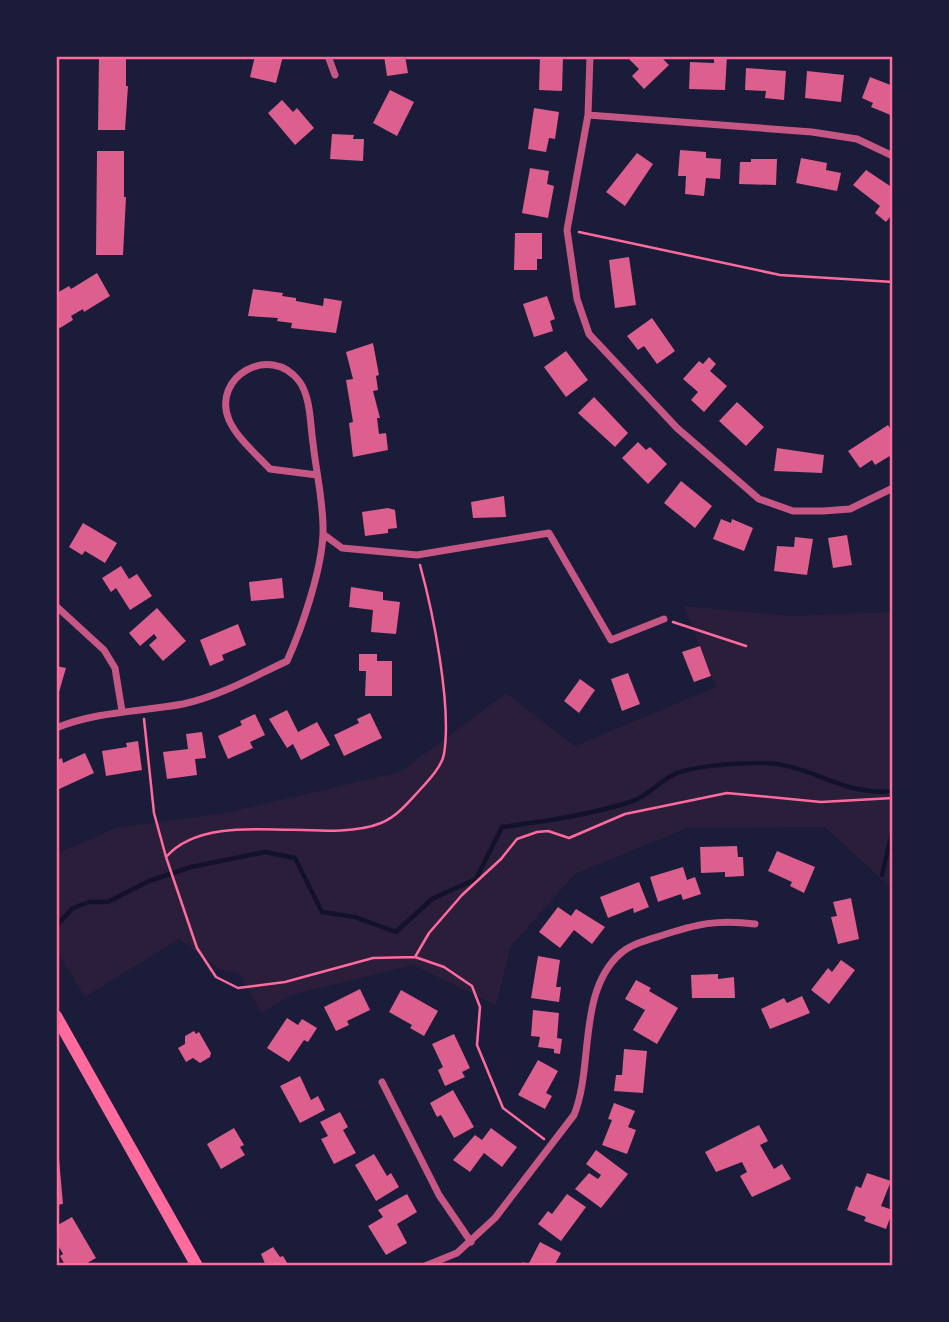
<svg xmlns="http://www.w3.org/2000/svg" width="949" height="1322" font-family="Figtree,sans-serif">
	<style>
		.green { fill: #2a1e3b }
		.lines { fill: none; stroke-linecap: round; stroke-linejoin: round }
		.stream { stroke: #12122b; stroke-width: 4.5 }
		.building { fill: #dd5f8e }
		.path { stroke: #ff6b9d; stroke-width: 2.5 }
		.minor { stroke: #c65784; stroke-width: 7 }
		.secondary { stroke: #ff6b9d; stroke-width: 12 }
		.neatline { fill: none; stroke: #ff6b9d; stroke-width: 2.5 }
	</style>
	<rect width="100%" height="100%" fill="#1b1b3a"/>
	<path class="green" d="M684,606L790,616L893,612V890L825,827L687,828L575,874L511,946L496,1005L413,965L291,995L262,1013L238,973L221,970L179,939L85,997L56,950V854L116,828L225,813L400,772L506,693L575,746L716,687Z"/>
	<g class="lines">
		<path class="stream" d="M882,875L893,828
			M56,926L73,908L89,902H108L149,881L191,867L265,852L295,858L322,912L355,917L396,932L432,899L476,879L502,827C546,821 590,815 633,801C649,795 659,782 673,775C690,766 738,763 758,763C808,761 841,797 893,791"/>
	</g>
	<path class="building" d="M99,56H126V86H128L125,130H98Z
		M255,56H283L276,83L250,77Z
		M384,56H405L408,73L387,76Z
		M540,56L563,58L562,91L539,90Z
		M626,56H660L669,65L644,89L632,76L639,69Z
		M714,56H727L725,90L689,89L690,62L714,63Z
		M746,68L786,71L784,100L765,98L766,91L745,90Z
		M807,71L844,75L841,102L805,98Z
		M870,77L893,86V116L871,107L873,103L862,98Z
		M390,90L414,102L397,136L373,123Z
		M282,100L293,112L297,108L314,128L295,145L268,113Z
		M534,108L559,112L555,139L549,138L546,152L528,149Z
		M332,134L354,135L353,139H364L363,161L330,159Z
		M680,150L706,152V158L721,159L720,179L706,178L704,196L685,194L686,176H678Z
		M97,151H124V197H126L123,255H96Z
		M637,153L653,164L625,206L606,192Z
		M801,158L827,163L826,170L841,173L837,191L796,183Z
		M751,159H777L776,185L739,184L740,162H751Z
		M530,168L549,171L547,184L554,186L548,218L522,213Z
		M866,170L893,188V213L886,222L875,213L880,206L853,185Z
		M515,233H542V259H537V270H514Z
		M629,257L636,305L615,308L609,260Z
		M97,273L110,296L84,312L83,309L71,316L73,320L60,328L56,326L57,293L69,286L71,289Z
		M253,289L283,293L282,296L296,298V301L323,306L324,298L342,301L336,333L291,328L292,323L277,321L278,318L248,316Z
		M547,296L555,319L550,321L553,331L534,337L523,304Z
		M652,318L675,351L657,364L644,346L638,350L627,336Z
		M373,343L379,375L376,376L378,390L373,391L380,418H377L379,434L386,433L388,450L353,457L349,423L353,422L346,380L353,379L346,352Z
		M566,351L588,380L566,397L544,367Z
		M709,357L716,364L710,371L727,386L704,412L691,400L698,392L683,379L699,361L703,364Z
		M594,397L628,433L615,447L578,413Z
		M737,402L764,427L746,446L719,421Z
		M888,425L893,433V454L875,465L872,460L860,468L848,451Z
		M638,442L646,450L650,447L667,464L648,484L622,458Z
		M777,448L824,455L822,473L774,471Z
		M681,481L712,506L695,528L664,503Z
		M504,496L506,517L473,518L471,502Z
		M388,508L395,510L397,528L388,529V533L365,536L362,512Z
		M721,519L731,523L732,519L753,528L744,551L713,539Z
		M83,523L117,543L105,563L85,551L82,555L69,547Z
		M847,535L852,565L833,568L828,538Z
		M795,537L813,539L807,575L774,571L777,546L794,547Z
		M121,566L129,579L137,574L152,596L130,610L116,588L111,592L102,578Z
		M282,578L284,598L251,601L249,582Z
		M351,587L383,592V600L400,602L396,634L371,632L373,610L349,607Z
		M157,608L186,641L163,661L149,645L157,638L154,634L140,646L129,633Z
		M238,624L246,645L222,655L224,660L210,666L200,640Z
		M700,646L711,676L694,682L682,652Z
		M359,654H377V661H392V696H365L366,671H359Z
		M56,666L66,668L59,692L56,691Z
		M628,673L640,704L622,711L611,679Z
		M580,679L595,690L579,713L564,701Z
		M287,710L298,732L317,722L330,745L301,760L293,744L287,748L269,719Z
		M370,713L382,738L344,756L334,735L359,723L357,719Z
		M255,714L265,735L250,742L253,748L228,759L218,736L242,725L240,721Z
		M202,732L206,758L195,759L197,775L167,779L163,752L188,749L186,734Z
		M138,741L142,770L106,776L102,751L127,747L126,743Z
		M85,753L94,773L57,790L56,761L62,758L63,763Z
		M737,846L738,857H743L744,876L725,877V872L701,873L700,847Z
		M777,851L815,867L804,893L790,886L792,882L768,871Z
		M683,867L687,880L695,877L701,894L683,900L681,894L658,902L650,877Z
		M639,882L649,907L634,913L633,908L608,918L600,897Z
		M851,898L859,939L838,944L831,917L837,916L833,902Z
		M558,907L571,916L576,909L605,927L592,944L574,930L560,948L539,932Z
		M538,956L560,960L556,987H561L559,1002L531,998Z
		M841,960L855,970L829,1004L811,990L828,968L832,972Z
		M718,974V979L734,977L735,998H692L691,975Z
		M636,980L651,988L649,991L678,1008L657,1044L633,1030L645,1010L625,999Z
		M360,989L370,1010L347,1021L349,1025L336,1031L324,1007Z
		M401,990L438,1011L424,1036L410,1028L412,1025L389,1012Z
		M802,996L810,1013L770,1029L761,1009L784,998L787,1003Z
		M533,1010L559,1013L557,1038L562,1039L560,1054L554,1053V1049L538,1047L540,1037L531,1036Z
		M287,1018L298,1025L302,1019L317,1028L308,1042L304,1040L289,1062L267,1048Z
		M194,1031L196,1034L199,1032L211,1053L210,1057L200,1063L193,1058L186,1062L178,1048L185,1044V1036Z
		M454,1034L470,1068L462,1072L465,1077L445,1086L438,1070L443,1067L432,1044Z
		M624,1049L647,1051L643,1093L614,1091L616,1075H622Z
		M538,1060L558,1071L546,1093L552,1096L545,1109L518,1095Z
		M300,1076L311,1100L318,1096L325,1110L300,1123L280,1086Z
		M453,1090L474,1127L454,1138L441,1115L437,1117L430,1103Z
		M614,1103L635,1111L628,1127L636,1130L627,1154L602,1145L612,1120L608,1119Z
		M340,1112L348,1127L343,1130L356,1153L334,1164L321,1139L328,1136L320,1122Z
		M759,1125L768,1141L760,1145L774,1169L782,1164L791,1179L752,1197L740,1176L747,1172L742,1162L716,1172L705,1152Z
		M234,1128L244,1145L240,1147L245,1155L221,1169L207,1144Z
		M491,1128L517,1147L502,1167L484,1153L470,1172L453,1160L475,1135L482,1140Z
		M596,1150L628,1174L601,1208L575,1189L589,1173L598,1179L601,1175L586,1164Z
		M374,1154L387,1176L391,1173L399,1187L376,1201L355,1165Z
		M56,1159H59L63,1204L56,1205Z
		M867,1173L891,1181L881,1206L893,1210L886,1229L864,1221L866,1217L847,1210L856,1186L861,1188Z
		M407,1194L417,1212L397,1224L407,1243L386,1255L368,1226L383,1217L378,1210Z
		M567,1194L586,1207L561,1241L538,1224L548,1211L552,1214Z
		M72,1217L96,1258L82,1266L65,1265L60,1256L63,1254L59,1247L56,1249V1226Z
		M540,1242L561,1253L554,1266H521L523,1262L528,1265Z
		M273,1247L280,1257L283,1256L289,1266H266L261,1254Z"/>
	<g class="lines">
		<path class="path" d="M579,232L780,275L893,282
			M673,622L746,646
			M144,719L154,813L166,857L197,948L216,977L238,988L285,982L373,958L415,957L444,967L472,986L480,1007L477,1045L503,1108L544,1139
			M166,857C211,805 325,846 381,823C396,817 407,804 417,793C426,783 442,767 444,754C452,706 433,612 420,565
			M415,957L429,933L462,895L501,859L517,839L537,832L548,831L569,838L625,814L727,793L821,802L893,798"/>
		<path class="minor" d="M328,56L335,75
			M590,56L588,115L567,230L577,299L589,334L677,428L759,499L793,511H823L850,509L893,488
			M588,115L812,132L857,139L893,156
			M323,534L342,548L417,555L549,533L611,640L664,619
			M56,606L104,650L115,668L122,711
			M56,728C97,711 140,712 183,704C220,696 253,677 287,661C302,628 322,569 323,533C324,504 316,472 313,443C310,424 311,397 299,381C270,343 211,377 229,420C237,438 256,454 270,469L317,475
			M382,1082L439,1195L471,1242
			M425,1266L457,1253L495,1218L574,1115C594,1066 577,991 621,953C632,944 647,940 660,936C697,924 717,919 755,924"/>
		<path class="secondary" d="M56,1016L197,1266"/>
	</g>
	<rect width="949" height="1322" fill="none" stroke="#1b1b3a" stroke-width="116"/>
	<rect x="58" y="58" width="833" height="1206" class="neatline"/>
</svg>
